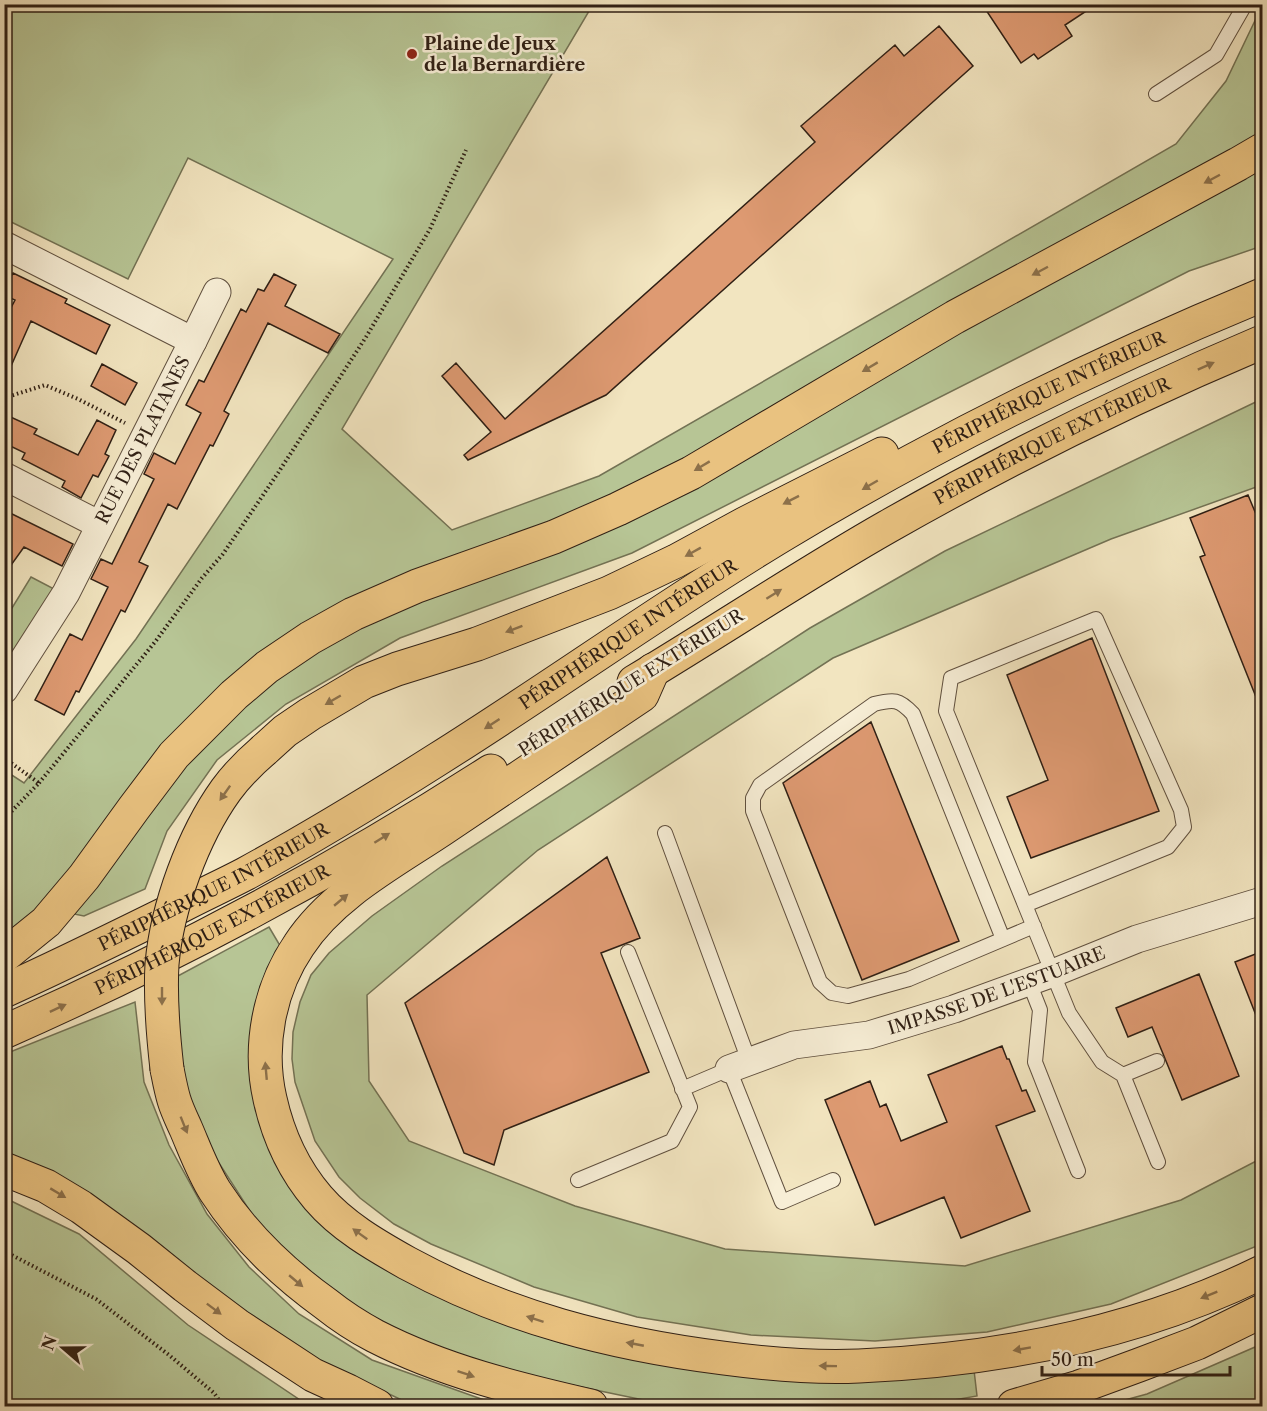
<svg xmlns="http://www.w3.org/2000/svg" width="1267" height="1411" font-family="'Libre Caslon Text',serif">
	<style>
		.green { fill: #b7c595; stroke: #737254; stroke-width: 1.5 }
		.building { fill: #de9a72; stroke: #2f1f14; stroke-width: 1.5 }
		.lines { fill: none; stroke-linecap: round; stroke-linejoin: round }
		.service-casing { stroke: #60503f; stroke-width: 16 }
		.minor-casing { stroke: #60503f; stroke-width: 29 }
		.trunk-casing { stroke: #2f1f14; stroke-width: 35 }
		.path { stroke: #2f1f14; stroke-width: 4; stroke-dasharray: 1.5 3; stroke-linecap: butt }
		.service { stroke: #f7eed6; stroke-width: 14 }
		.minor { stroke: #f7eed6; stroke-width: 27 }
		.trunk { stroke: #e9c280; stroke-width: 33 }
		.trunk-bridge-casing { stroke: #2f1f14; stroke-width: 35; stroke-linecap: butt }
		.trunk-bridge { stroke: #e9c280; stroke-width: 33 }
		.oneway { fill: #8c704a }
		.poi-dot { fill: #8f2418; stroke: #f7eed6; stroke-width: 2 }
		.labels { text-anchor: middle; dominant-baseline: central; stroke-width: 5; stroke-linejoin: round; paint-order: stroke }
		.poi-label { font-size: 18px; font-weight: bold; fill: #2f1f14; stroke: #f7eed6; text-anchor: start }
		.street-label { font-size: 18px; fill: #2f1f14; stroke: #f7eed6 }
	</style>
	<rect width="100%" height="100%" fill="#f2e5c0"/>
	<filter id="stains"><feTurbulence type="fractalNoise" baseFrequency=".00333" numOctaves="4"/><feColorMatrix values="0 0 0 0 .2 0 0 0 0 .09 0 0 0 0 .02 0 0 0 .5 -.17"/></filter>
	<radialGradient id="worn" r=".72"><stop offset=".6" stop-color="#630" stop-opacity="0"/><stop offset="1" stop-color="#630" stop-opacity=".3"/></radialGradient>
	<path class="green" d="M5,5H598L589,11L342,429L452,530L599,476L1176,144L1226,81L1262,6V246L1189,271L632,553L400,638L286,704L217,760L167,831L145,889L84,916L40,907L5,938L4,770L24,783L136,639L393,259L188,158L128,279L5,219Z
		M1262,399V485L1111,539L833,658L538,850L367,995L369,1081L409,1141L575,1206L725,1249L965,1266L1181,1200L1262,1158V1244L1111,1304L987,1332L875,1341L751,1335L637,1317L534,1287L431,1244L394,1224L360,1198L339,1177L315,1141L295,1082L292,1059L293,1032L300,1002L311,975L329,953L372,916L442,866L810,628L945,551Z
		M31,577L56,590L5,672L4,621Z
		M269,927L282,949L272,1148L434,1290L561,1343L686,1369L792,1376L974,1370L977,1396L931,1404L895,1406H694L653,1402L533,1377L417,1343L326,1291L257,1222L208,1146L178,1069L176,977Z
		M135,1002L144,1082L169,1145L207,1214L249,1267L299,1314L372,1360L501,1406H418L410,1404L322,1362L5,1156V1054Z
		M5,1198L79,1234L188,1325L309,1406H5Z
		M1262,1344V1406H1103L1147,1394Z"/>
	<path class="building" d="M982,4H1097L1065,25L1072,36L1038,59L1034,54L1021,63Z
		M939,26L973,66L606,395L468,460L464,455L491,432L442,376L456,363L505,419L815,142L801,126L895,45L904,56Z
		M13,273L67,299L65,303L110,325L96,354L31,321L4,382V321L15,300L4,295V290Z
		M274,274L296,285L285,306L340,334L328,353L268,323L224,411L229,414L213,446L210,445L177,509L168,504L139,562L148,566L125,612L121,610L79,692L76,691L64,715L35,700L70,634L82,640L108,587L91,579L101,559L112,564L154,479L144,474L154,453L175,464L201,413L186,405L199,380L204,382L241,309L246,312L258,289L264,291Z
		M102,364L137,383L125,405L91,386Z
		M4,414L37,429L34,434L78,455L97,420L116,430L105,454L109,456L98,477L93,475L81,498L62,487L65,481L22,459L25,453L4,443Z
		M1248,495L1263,531L1262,712L1200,557L1205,555L1190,518Z
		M4,510L73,544L62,566L24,547L4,575Z
		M1092,638L1159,811L1031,858L1007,797L1048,780L1007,675Z
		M871,722L959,941L862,980L783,783Z
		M607,857L640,938L601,953L649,1072L504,1130L494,1165L464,1153L405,1003Z
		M1263,951V1028H1261L1235,962Z
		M1199,974L1239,1076L1182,1100L1152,1027L1128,1037L1116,1008Z
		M1002,1046L1007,1059H1009L1022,1091L1026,1090L1035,1111L996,1126L1030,1211L961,1238L944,1197L875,1225L825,1100L870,1081L880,1107L886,1104L901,1141L947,1122L928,1075Z"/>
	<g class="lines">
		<g class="service-casing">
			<path id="service" d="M1156,94L1216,55L1243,8L1244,4
				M1096,619L1181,810L1184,827L1168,847L1025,905L946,711L951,678Z
				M665,833L749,1061
				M1025,905L1069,1013L1102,1062L1123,1075L1158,1162
				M1003,939L913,714C899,699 894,699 874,704L760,785L753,798V811L820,982L832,993L848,996L909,979L1034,926
				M1029,982L1040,1010L1035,1062L1078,1171
				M1123,1075L1157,1061
				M682,1089L729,1069L782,1202L833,1180
				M578,1180L672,1141L690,1107L628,952"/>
		</g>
		<g class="minor-casing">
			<g id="minor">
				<path d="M4,245L193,341L66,593L4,690"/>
				<path d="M193,341L217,292"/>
				<path d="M4,476L100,525"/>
				<path id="s1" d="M729,1069L794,1045L869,1035L954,1009L1053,973L1137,939L1262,901"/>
			</g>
		</g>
		<g class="trunk-casing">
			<g id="trunk">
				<path d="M653,670L642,695C576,740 510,784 444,828C395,861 332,894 299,945C269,989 258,1047 270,1099C278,1135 294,1170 318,1198C342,1226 375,1245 407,1263C506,1317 612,1344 723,1358C768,1364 814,1368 859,1366C999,1360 1136,1334 1262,1272"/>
				<path id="s2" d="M634,682C719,631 801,576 887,527C1008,458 1134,396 1262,342"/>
				<path d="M264,750L285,731L310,714L364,682L397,669L477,644L609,593L676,561L744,524L882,454"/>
				<path d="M4,956L46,922L84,877L134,808L174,755L234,695L267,667L310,638L353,614L417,586L554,537L618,509L691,473L955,317L1238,164L1262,150"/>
				<path id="s3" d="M4,991C64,964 122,935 181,906C202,895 224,885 245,874C311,838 375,799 438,759C554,686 666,605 784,534C937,442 1097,363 1262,295"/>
				<path id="s4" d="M4,1032C173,957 336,871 491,771"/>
				<path d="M167,1069C169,1079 171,1090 174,1100C177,1110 182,1120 186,1129C195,1150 203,1172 215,1191C244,1236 283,1273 326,1304C341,1316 358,1327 375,1336C443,1371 517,1389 591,1406"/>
				<path d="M4,1169L46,1186L81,1207L139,1249L185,1286L237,1325L313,1375L348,1391L377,1406"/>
				<path d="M1014,1406L1079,1387L1139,1365L1197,1343L1262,1311"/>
			</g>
		</g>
		<path class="path" d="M4,398L45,385L78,399L125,423
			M4,758L39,783L4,819
			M39,783L155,642L202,578L223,554L278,473L366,337L430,229L466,150
			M4,1251L96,1299L169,1355L214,1393L223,1406"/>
		<use href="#service" class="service"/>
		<use href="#minor" class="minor"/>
		<use href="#trunk" class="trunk"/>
		<g class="trunk-bridge-casing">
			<path id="trunk-bridge" d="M167,1069C163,1034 160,999 162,964C167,907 193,836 226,790C237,775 250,762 264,750"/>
		</g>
		<use href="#trunk-bridge" class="trunk-bridge"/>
	</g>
	<defs><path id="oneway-solid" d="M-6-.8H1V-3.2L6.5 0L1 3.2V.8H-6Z" transform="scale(1.5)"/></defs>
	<g class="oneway">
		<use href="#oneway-solid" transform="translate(1212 179) rotate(152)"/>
		<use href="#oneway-solid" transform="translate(1040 271) rotate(152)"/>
		<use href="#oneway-solid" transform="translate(1206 366) rotate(-24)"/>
		<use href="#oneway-solid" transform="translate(870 367) rotate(149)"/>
		<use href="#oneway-solid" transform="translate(702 466) rotate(149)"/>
		<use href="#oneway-solid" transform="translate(870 485) rotate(150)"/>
		<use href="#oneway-solid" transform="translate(791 500) rotate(153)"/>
		<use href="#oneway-solid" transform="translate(693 552) rotate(151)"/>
		<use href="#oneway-solid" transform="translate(774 594) rotate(-32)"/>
		<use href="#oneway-solid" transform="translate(514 629) rotate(159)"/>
		<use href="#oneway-solid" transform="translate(333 700) rotate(150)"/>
		<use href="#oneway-solid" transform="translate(492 724) rotate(147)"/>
		<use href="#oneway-solid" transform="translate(225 793) rotate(125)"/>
		<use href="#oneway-solid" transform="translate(382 838) rotate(-32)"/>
		<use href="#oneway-solid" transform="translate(341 900) rotate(-40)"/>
		<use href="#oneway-solid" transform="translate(162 996) rotate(90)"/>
		<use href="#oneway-solid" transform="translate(58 1008) rotate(-25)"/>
		<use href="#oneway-solid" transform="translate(266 1071) rotate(-95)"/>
		<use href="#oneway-solid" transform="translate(184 1125) rotate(68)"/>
		<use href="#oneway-solid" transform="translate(58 1193) rotate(31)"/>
		<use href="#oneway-solid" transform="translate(360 1234) rotate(-144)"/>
		<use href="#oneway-solid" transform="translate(296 1281) rotate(40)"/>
		<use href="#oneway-solid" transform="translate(1209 1295) rotate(158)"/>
		<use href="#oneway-solid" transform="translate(214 1309) rotate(37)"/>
		<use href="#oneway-solid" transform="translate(535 1319) rotate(-162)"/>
		<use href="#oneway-solid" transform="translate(635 1344) rotate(-169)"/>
		<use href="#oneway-solid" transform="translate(1022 1349) rotate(170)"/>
		<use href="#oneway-solid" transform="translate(828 1366) rotate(-179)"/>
		<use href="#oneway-solid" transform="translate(466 1374) rotate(19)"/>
	</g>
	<circle class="poi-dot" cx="412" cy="54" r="6"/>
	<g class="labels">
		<g class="poi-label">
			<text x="424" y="44">Plaine de Jeux<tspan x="424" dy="21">de la Bernardière</tspan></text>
		</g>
		<g class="street-label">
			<text stroke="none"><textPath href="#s3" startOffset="1206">PÉRIPHÉRIQUE INTÉRIEUR</textPath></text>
			<text transform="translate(143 440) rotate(-63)">RUE DES PLATANES</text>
			<text stroke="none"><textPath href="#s2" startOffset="483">PÉRIPHÉRIQUE EXTÉRIEUR</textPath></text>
			<text stroke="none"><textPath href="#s3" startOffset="720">PÉRIPHÉRIQUE INTÉRIEUR</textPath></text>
			<text transform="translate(631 683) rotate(-32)">PÉRIPHÉRIQUE EXTÉRIEUR</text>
			<text stroke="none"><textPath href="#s3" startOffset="234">PÉRIPHÉRIQUE INTÉRIEUR</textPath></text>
			<text stroke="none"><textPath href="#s4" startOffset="232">PÉRIPHÉRIQUE EXTÉRIEUR</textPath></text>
			<text stroke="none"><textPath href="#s1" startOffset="280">IMPASSE DE L'ESTUAIRE</textPath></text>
		</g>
	</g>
	<rect width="1267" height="1411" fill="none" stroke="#f2e5c0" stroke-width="24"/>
	<rect x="6" y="6" width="1255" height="1399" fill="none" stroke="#2f1f14" stroke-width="3"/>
	<rect x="12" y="12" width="1243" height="1387" fill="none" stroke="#2f1f14" stroke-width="1.5"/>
	<g transform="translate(63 1348) rotate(290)" stroke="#f7eed6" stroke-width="4.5" paint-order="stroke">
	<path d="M0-4.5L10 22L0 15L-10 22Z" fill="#2f1f14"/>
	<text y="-9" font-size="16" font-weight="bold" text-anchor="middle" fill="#2f1f14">N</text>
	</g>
	<path d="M1042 1366v9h188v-9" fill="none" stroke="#2f1f14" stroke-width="3"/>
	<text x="1051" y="1366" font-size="18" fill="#2f1f14" stroke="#f7eed6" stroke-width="4.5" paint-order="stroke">50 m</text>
	<rect width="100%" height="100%" filter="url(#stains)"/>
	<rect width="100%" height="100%" fill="url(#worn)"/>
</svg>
